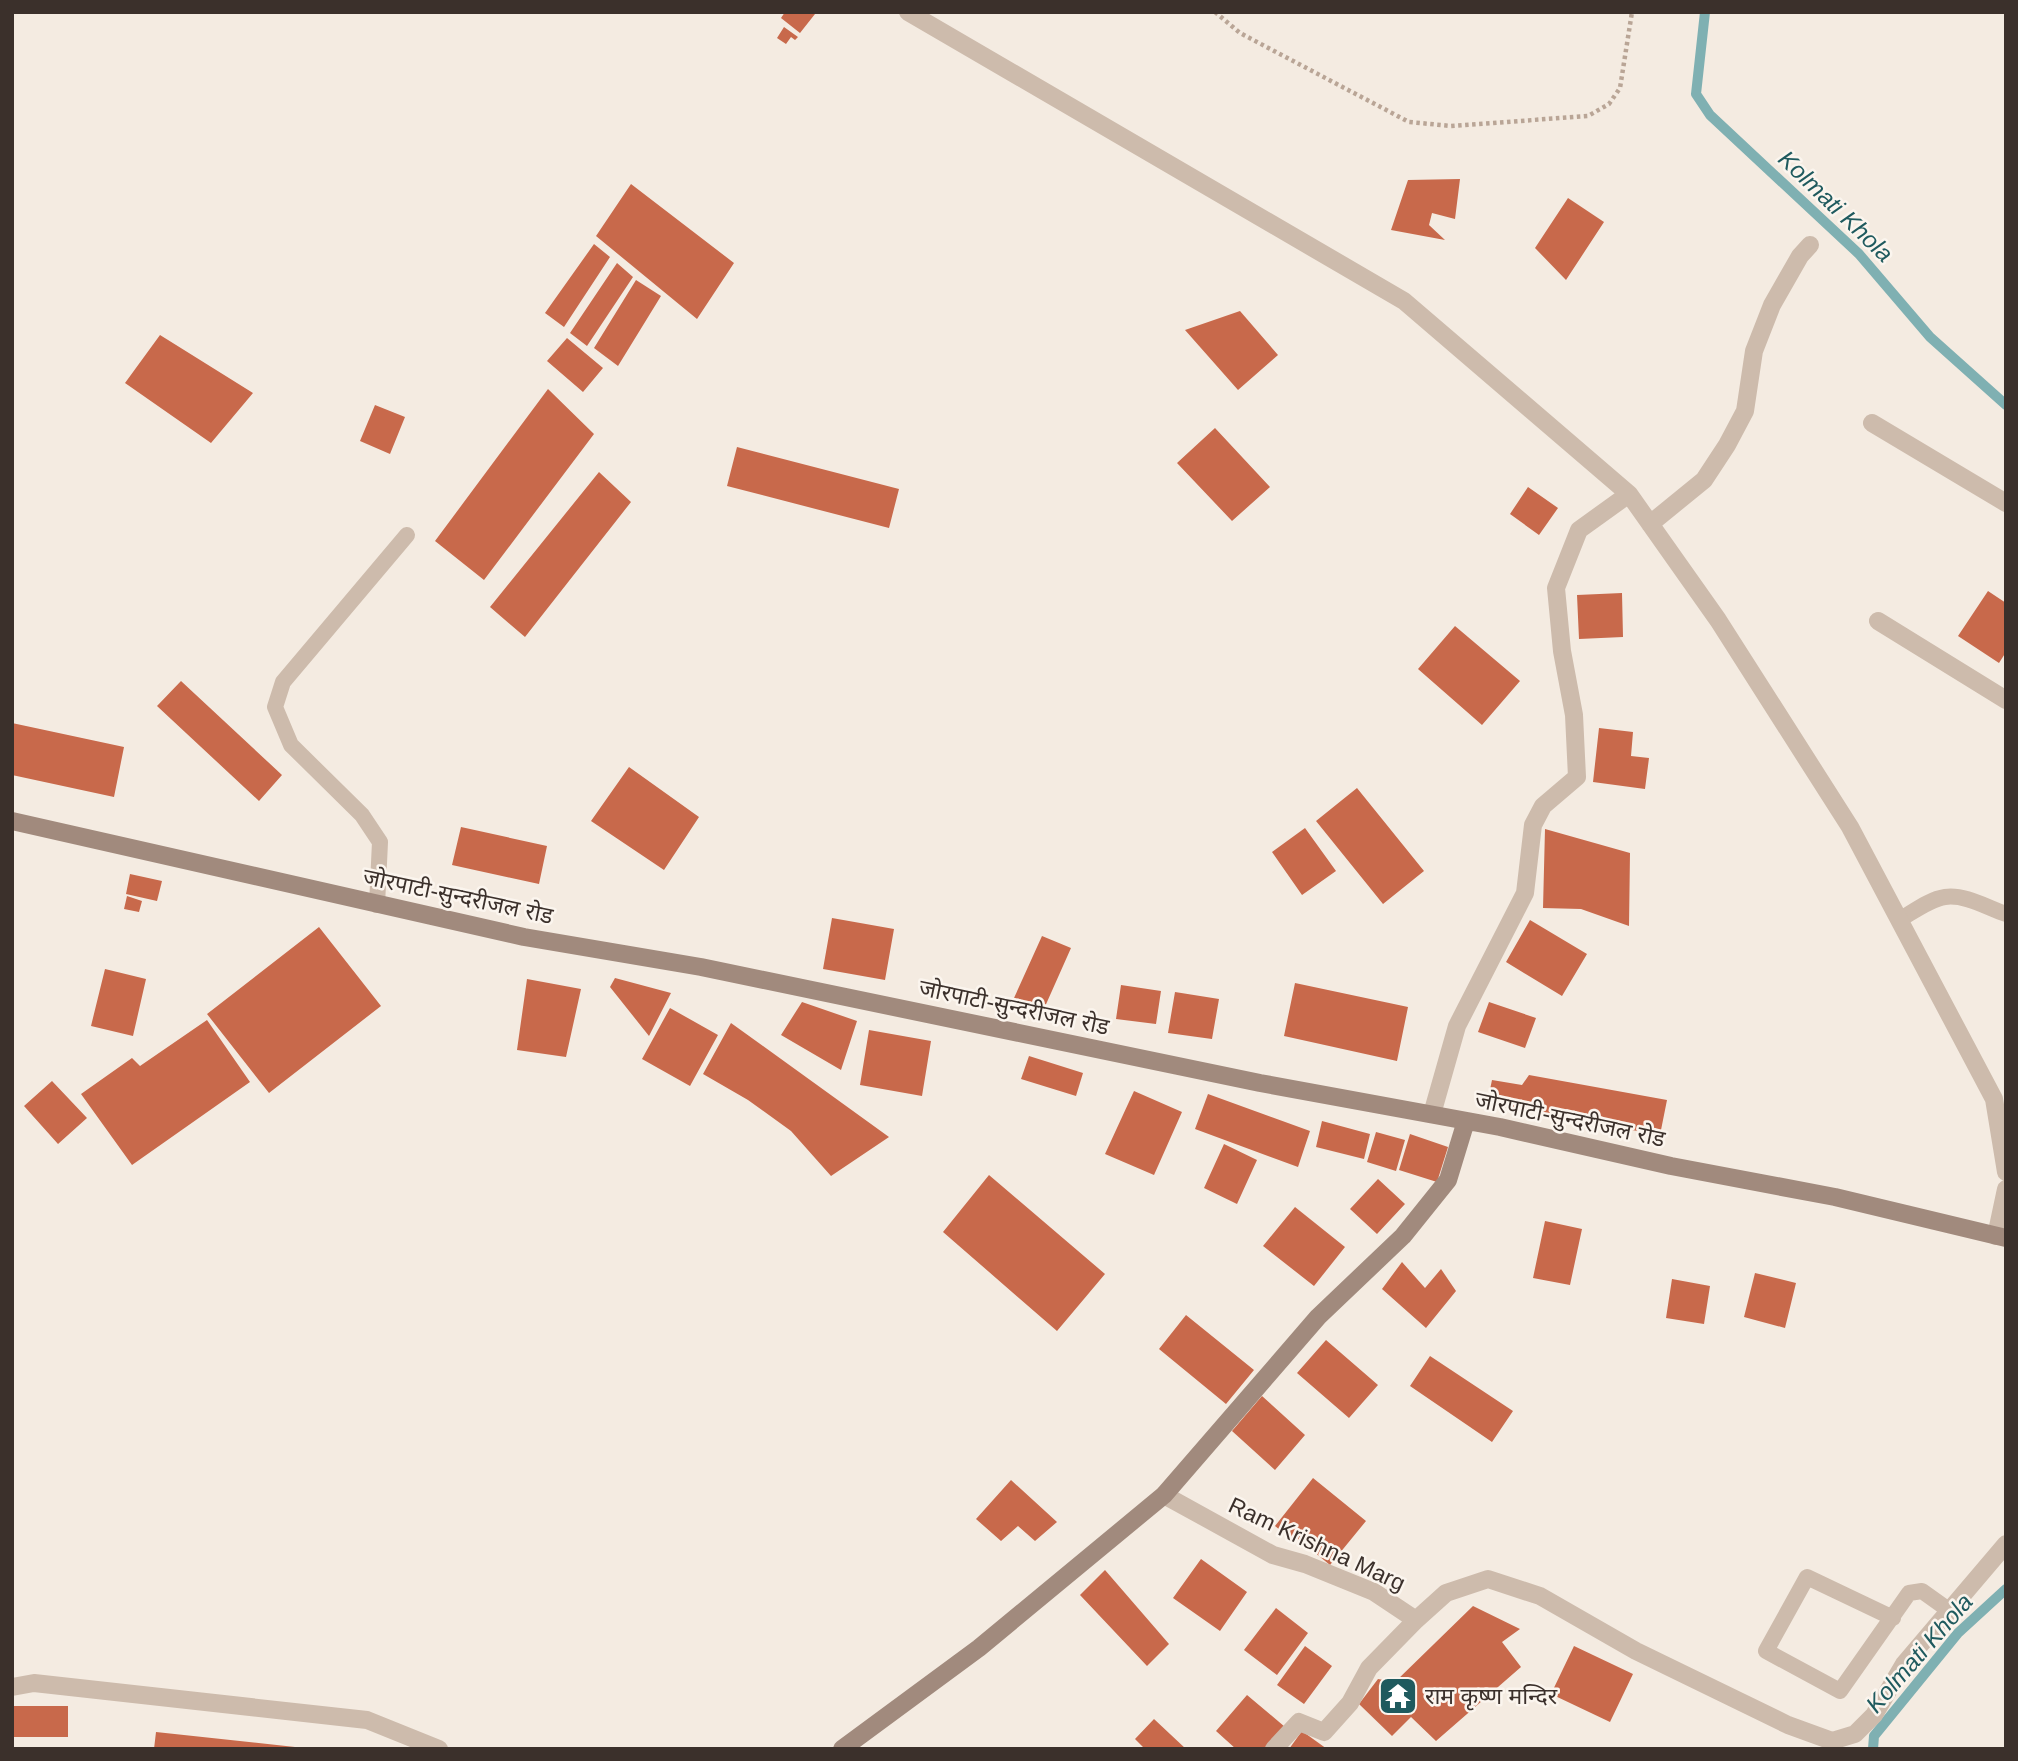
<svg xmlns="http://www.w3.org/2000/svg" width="2018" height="1761" font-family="Arial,'Noto Sans Devanagari',sans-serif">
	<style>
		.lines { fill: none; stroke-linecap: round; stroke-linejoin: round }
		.stream { stroke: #7fb0b2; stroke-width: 10 }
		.building { fill: #c8694b }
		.path { stroke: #b9a596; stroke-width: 4.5; stroke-dasharray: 3.5 3.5; stroke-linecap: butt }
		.lane { stroke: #cdbbac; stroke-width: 16 }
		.street { stroke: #cdbbac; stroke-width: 18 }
		.secondary { stroke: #a18a7d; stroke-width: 18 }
		.labels { text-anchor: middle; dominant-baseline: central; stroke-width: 5; stroke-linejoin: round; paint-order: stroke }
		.street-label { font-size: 23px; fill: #3b302b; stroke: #fbf5ee }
		.poi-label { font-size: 23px; fill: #3b302b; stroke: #fbf5ee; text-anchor: start }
		.water-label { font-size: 24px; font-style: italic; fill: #1f5a5e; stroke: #fbf5ee }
	</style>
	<rect width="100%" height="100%" fill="#f4ebe1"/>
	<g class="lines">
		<path class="stream" d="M1705,12L1696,94L1710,115L1859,254L1930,337L2006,405
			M1873,1749L1874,1736L1958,1633L2006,1589"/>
	</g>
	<path class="building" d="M785,12H813L815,14L800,33L781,18Z
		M784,27L798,37L795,40L791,37L786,44L777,38Z
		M1460,179L1455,219L1432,213L1429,225L1445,240L1391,230L1408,180Z
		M631,184L734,263L697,319L596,236Z
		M1568,198L1604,222L1566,280L1535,248Z
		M594,244L610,257L564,327L545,313Z
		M617,263L633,277L587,346L570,333Z
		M636,280L661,296L618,366L594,348Z
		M1240,311L1278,355L1238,390L1185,330Z
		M160,335L253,393L211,443L125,383Z
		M567,338L603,368L583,392L547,361Z
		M548,389L594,434L484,580L435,541Z
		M375,405L405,417L390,454L360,441Z
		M1215,428L1270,487L1232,521L1177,463Z
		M737,447L899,489L889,528L727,486Z
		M599,472L631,502L525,637L490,607Z
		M1528,487L1558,508L1539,535L1510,514Z
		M1988,591L2006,603V652L1999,663L1958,636Z
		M1622,593L1623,637L1579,639L1577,595Z
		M1455,626L1520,681L1482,725L1418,669Z
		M181,681L282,775L259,801L157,706Z
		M12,723L124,747L114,797L12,775Z
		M1599,728L1633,732L1631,756L1649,758L1645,789L1593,782Z
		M629,767L699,817L664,870L591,821Z
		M1357,788L1424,871L1383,904L1316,821Z
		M461,827L547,846L539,884L452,865Z
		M1305,828L1336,871L1302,895L1272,852Z
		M1545,829L1630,853L1629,926L1581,909L1543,908Z
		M130,874L162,881L157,901L126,894Z
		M127,896L142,901L139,912L124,909Z
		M832,918L894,929L885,980L823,969Z
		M1530,920L1587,954L1562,996L1506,962Z
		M319,927L381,1006L269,1093L207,1014Z
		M1042,936L1071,948L1043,1011L1014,998Z
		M105,969L146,979L133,1036L91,1026Z
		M615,978L671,993L649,1036L610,987Z
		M527,979L581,989L566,1057L517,1050Z
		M1295,983L1408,1007L1397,1061L1284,1036Z
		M1121,985L1161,991L1156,1024L1116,1019Z
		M1175,992L1219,999L1212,1039L1168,1033Z
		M802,1002L857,1021L841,1070L781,1035Z
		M1489,1002L1536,1018L1525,1048L1478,1032Z
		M670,1008L718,1035L690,1086L642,1059Z
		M207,1020L250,1082L132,1165L81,1094L132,1058L140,1066Z
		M731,1023L889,1137L831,1176L791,1131L748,1100L703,1074Z
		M869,1030L931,1041L922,1096L860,1085Z
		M1029,1056L1083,1073L1076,1096L1021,1079Z
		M1529,1075L1667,1100L1660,1135L1487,1104L1492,1080L1522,1085Z
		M52,1081L87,1118L58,1144L24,1106Z
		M1134,1091L1182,1112L1154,1175L1105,1154Z
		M1208,1094L1310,1131L1298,1167L1195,1129Z
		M1322,1121L1370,1134L1364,1159L1316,1147Z
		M1376,1132L1405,1140L1396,1171L1367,1162Z
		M1410,1134L1448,1147L1437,1182L1399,1170Z
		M1224,1144L1257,1160L1237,1204L1204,1188Z
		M989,1175L1105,1274L1057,1331L943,1232Z
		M1378,1179L1405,1204L1377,1234L1350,1209Z
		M1295,1207L1345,1247L1314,1286L1263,1246Z
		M1545,1221L1582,1229L1570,1285L1533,1278Z
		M1402,1262L1425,1288L1441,1269L1456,1291L1426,1328L1382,1289Z
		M1755,1273L1796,1283L1785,1328L1744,1317Z
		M1672,1279L1710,1286L1704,1324L1666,1318Z
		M1186,1315L1254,1370L1226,1404L1159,1349Z
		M1326,1340L1378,1385L1349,1418L1297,1373Z
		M1430,1356L1513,1411L1492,1442L1410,1386Z
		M1262,1396L1305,1435L1275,1470L1232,1431Z
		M1313,1478L1366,1521L1330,1565L1293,1535L1290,1538L1275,1526Z
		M1011,1480L1057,1522L1035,1541L1018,1526L1001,1541L976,1519Z
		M1201,1559L1247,1592L1220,1631L1173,1598Z
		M1105,1570L1169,1644L1147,1666L1080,1595Z
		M1473,1606L1520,1629L1502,1642L1521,1667L1436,1741L1411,1717L1392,1736L1359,1704L1378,1679L1395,1682Z
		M1276,1608L1308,1633L1277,1675L1244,1650Z
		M1305,1646L1332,1666L1304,1704L1277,1685Z
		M1574,1646L1633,1674L1610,1722L1551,1694Z
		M1247,1695L1285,1727L1266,1749H1236L1216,1731Z
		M12,1706H68V1737H12Z
		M1154,1719L1186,1749H1145L1135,1739Z
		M1302,1731L1327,1749H1289Z
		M156,1732L295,1747V1749H154Z"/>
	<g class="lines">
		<path class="path" d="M1215,12L1240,33L1409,122L1451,126L1588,116L1609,104L1620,88L1632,12"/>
		<path class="lane" d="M377,905L380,842L362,815L291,745L275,707L283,682L407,535
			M1899,920C1913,912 1930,899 1945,897C1965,894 1988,908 2006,914
			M1893,1618L1807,1577L1766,1651L1840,1691L1909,1593L1922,1591L1950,1611"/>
		<path class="street" d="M908,12L1404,301L1629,494L1718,620L1850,827L1994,1099L2006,1172
			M1872,423L2006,503
			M1650,524L1704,480L1727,445L1745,411L1754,351L1772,305L1800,256L1810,245
			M1878,621L2006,700
			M1432,1114L1457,1026L1525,893L1533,825L1543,806L1577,777L1574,715L1562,651L1556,588L1579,530L1629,494
			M1996,1236L2006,1189
			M1164,1495L1273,1555L1305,1564L1374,1592L1416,1620L1446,1593L1488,1579L1540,1596L1636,1651L1788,1725L1832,1741L1855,1734L1874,1715L1904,1664L2006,1544
			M12,1687L34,1683L367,1720L439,1749
			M1274,1749L1299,1722L1324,1732L1350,1703L1369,1668L1416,1620"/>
		<path class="secondary" d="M12,821L524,937L701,967L1260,1083L1500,1127L1671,1166L1835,1197L2006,1238
			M842,1749L979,1648L1164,1495L1318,1317L1403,1236L1448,1180L1466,1121"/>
	</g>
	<defs>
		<g id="temple-square" transform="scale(2.0125)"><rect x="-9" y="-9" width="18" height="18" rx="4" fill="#1f5a5e" stroke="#fbf5ee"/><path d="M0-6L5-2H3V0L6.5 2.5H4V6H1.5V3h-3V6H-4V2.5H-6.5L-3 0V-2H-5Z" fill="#fff"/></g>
	</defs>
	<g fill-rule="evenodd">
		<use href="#temple-square" x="1398" y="1696"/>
	</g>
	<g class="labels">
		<g class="street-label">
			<text transform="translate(458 896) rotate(12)">जोरपाटी-सुन्दरीजल रोड</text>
			<text transform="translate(1014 1007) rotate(12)">जोरपाटी-सुन्दरीजल रोड</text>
			<text transform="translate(1570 1119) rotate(12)">जोरपाटी-सुन्दरीजल रोड</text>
			<text transform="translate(1317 1544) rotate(25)">Ram Krishna Marg</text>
		</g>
		<g class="poi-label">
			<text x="1425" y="1696">राम कृष्ण मन्दिर</text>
		</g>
		<g class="water-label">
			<text transform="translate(1836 206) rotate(44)">Kolmati Khola</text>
			<text transform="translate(1919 1653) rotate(-49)">Kolmati Khola</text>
		</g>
	</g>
	<rect width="2018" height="1761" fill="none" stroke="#3b302b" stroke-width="28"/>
</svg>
